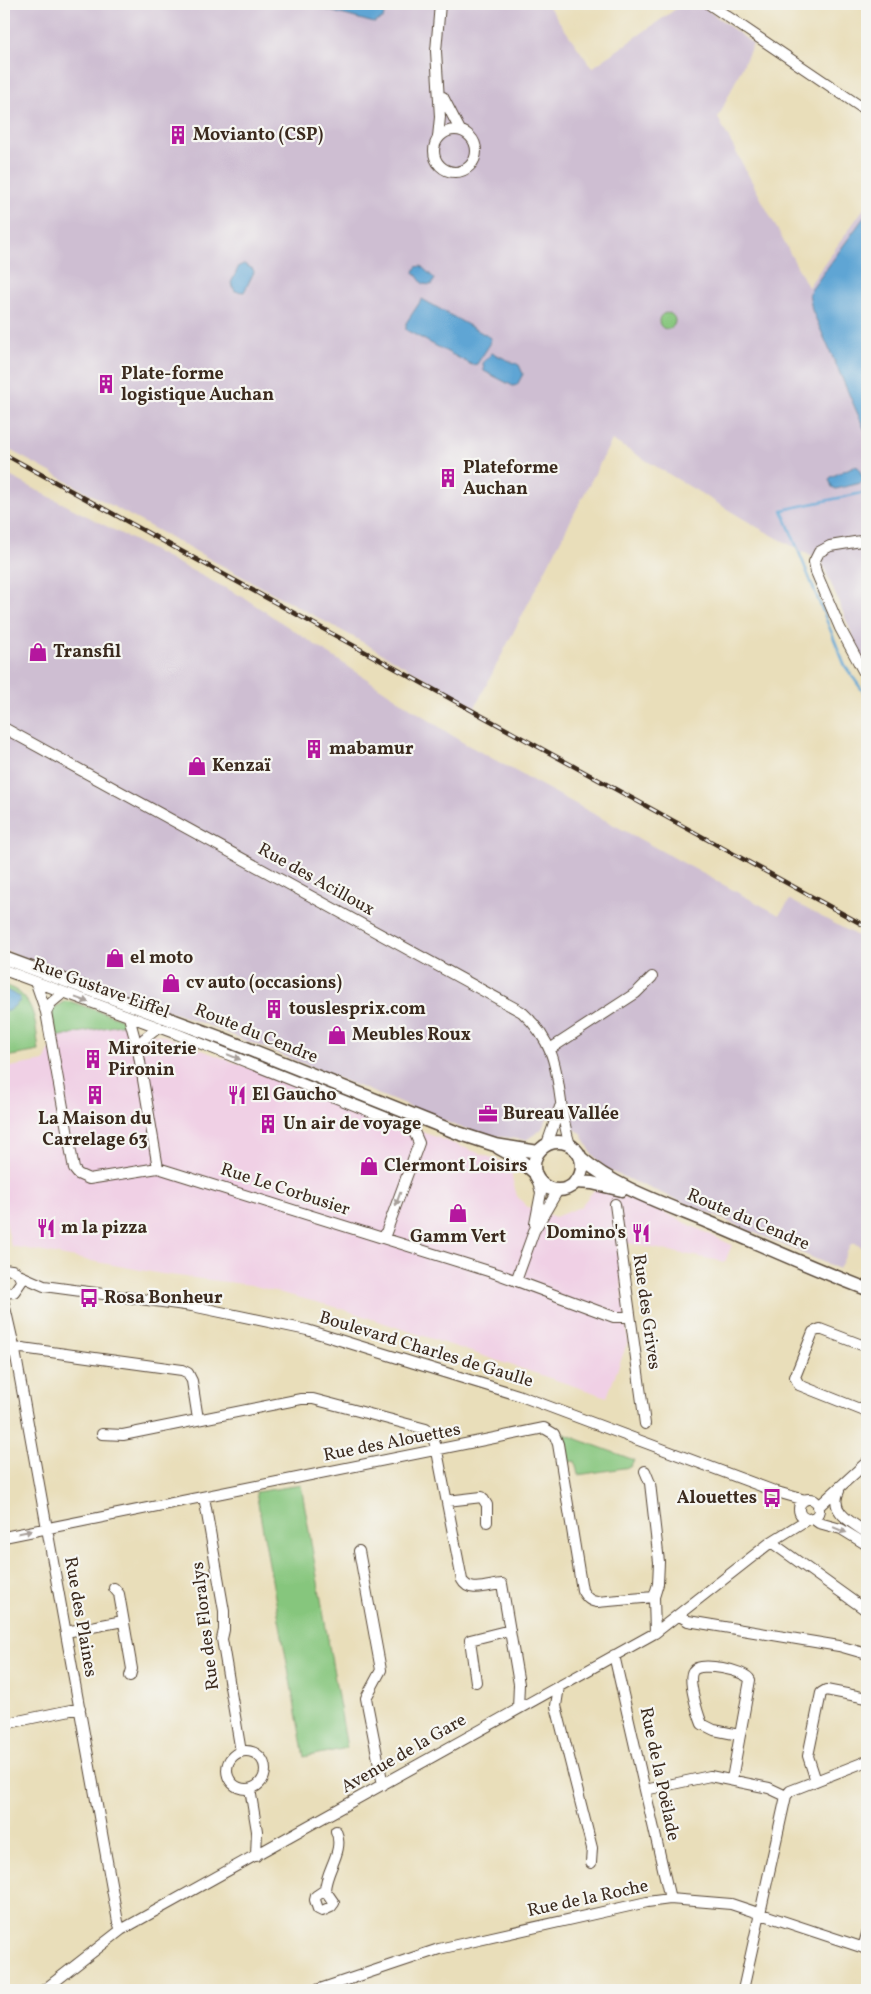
<svg xmlns="http://www.w3.org/2000/svg" width="871" height="1994" font-family="Vollkorn,serif">
	<style>
		.built { fill: #f0d0e5 }
		.industrial { fill: #cebed2 }
		.green { fill: #86c67d; stroke: #60784e }
		.water { fill: #5ea5d4; stroke: #4c6879 }
		.lines { fill: none; stroke-linecap: round; stroke-linejoin: round }
		.stream { stroke: #5ea5d4; stroke-width: 2.5 }
		.minor-casing { stroke: #554535; stroke-width: 12 }
		.major-casing { stroke: #554535; stroke-width: 15 }
		.minor { stroke: #fff; stroke-width: 10 }
		.major { stroke: #fff; stroke-width: 12 }
		.rail-casing { stroke: #3b2a1e; stroke-width: 4.5 }
		.rail { stroke: #f6f6f2; stroke-width: 2.5; stroke-dasharray: 8; stroke-linecap: butt }
		.oneway { fill: #a79f9a }
		.labels { text-anchor: middle; dominant-baseline: central; stroke-width: 4.5; stroke-linejoin: round; paint-order: stroke }
		.poi-label { font-size: 18px; font-weight: bold; fill: #3b2a1e; stroke: #f6f6f2; text-anchor: start }
		.street-label { font-size: 18px; fill: #3b2a1e; stroke: #f6f6f2 }
	</style>
	<rect width="100%" height="100%" fill="#f6f6f2"/>
	<filter id="ink" filterUnits="userSpaceOnUse"><feTurbulence type="fractalNoise" baseFrequency=".02" numOctaves="2"/><feDisplacementMap in="SourceGraphic" scale="10" xChannelSelector="R" yChannelSelector="G"/><feConvolveMatrix kernelMatrix="1 2 1 2 8 2 1 2 1" color-interpolation-filters="sRGB"/></filter>
	<filter id="wash" filterUnits="userSpaceOnUse"><feTurbulence type="fractalNoise" baseFrequency=".0096" numOctaves="4" result="noise"/><feDisplacementMap in="SourceGraphic" scale="20" xChannelSelector="R" yChannelSelector="G"/><feGaussianBlur stdDeviation="1.12" result="paint"/><feColorMatrix in="noise" values="0 0 0 0 0 0 0 0 0 0 0 0 0 0 0 0 0 1.4 0 .05"/><feComposite in="paint" operator="in"/></filter>
	<g filter="url(#wash)">
		<rect width="100%" height="100%" fill="#e9deba"/>
		<path class="built" d="M125,1024L126,1027L164,1036L511,1165L512,1178L517,1196L528,1208L555,1217L580,1207L595,1189L640,1201L732,1245L725,1262L617,1241L628,1341L607,1397L339,1308L251,1285L162,1274L11,1246L4,1211V1068L44,1061L56,1037Z"/>
		<path class="industrial" d="M4,4H547L592,68L683,4H700L753,44L718,118L808,287L867,204V666L861,656L822,562L757,527L612,440L475,707L357,639L4,447Z
			M4,473L243,597L462,742L779,915L790,900L867,941V1250L856,1244H851L839,1269L605,1169L592,1154L581,1133L549,1115L541,1130L526,1140L494,1136L459,1127L212,1027L4,950Z"/>
		<path class="green" d="M659 321a8 8 0 1 1 16 0a8 8 0 1 1-16 0Z
			M4,985C36,995 35,1022 39,1051L6,1057L7,1062H4Z
			M65,1001L72,1002L119,1018L125,1024L56,1037L52,1014L54,1008Z
			M564,1434L634,1460L630,1467L578,1475L575,1461L569,1462Z
			M301,1485L347,1748L304,1757L256,1492Z"/>
		<path class="water" d="M314,4H386L383,19L374,23L319,8Z
			M867,213V435L812,310L809,293Z
			M244,264L253,269L254,272L244,292L235,291L231,283L239,266Z
			M421,266L435,279L431,285L423,284L414,272L416,267Z
			M422,299L491,338L490,344L477,364L472,365L406,330V323Z
			M492,353L519,365L523,374L517,385L513,386L484,371L483,363Z
			M854,466L858,467L864,480L861,483L836,489L832,487L829,479L831,477Z
			M4,989L20,997L19,1002L10,1010L4,1011Z"/>
		<g class="lines">
			<path class="stream" d="M867,492L782,510L845,666L867,697"/>
		</g>
	</g>
	<g filter="url(#ink)">
		<g class="lines">
			<g class="minor-casing">
				<path id="minor" d="M709,4L867,111
					M443,97L460,130
					M434 151a21 21 0 1 1 42 0a21 21 0 1 1-42 0Z
					M438,137L440,117L436,51L440,4
					M867,540L830,546L819,552L814,562L816,572L840,628L867,678
					M4,728L522,1012C568,1054 553,1093 570,1145
					M4,970L177,1034L409,1127L415,1134L419,1143L384,1238
					M36,983L46,1012L74,1169L78,1174L89,1179L158,1168
					M46,1012L51,1003L63,993
					M129,1017L138,1050L158,1168L498,1274L614,1317H630
					M550,1049L636,993L652,977
					M138,1050L144,1039L159,1027
					M547,1144L560,1107
					M615,1204L645,1424
					M535,1224L541,1193L537,1178
					M4,1270C13,1268 20,1272 21,1282L14,1292L4,1293
					M19,1275L44,1286L192,1306L307,1330L518,1395L777,1492L805,1500
					M516,1281L534,1231L558,1190
					M4,1303L15,1351L118,1922L121,1930
					M867,1347L820,1329L813,1332L795,1377L799,1385L867,1412
					M4,1353L22,1348L182,1370L188,1373L192,1381L198,1419
					M863,1410L867,1400
					M102,1434L123,1435L301,1399H313L426,1429L432,1434L437,1451L462,1580C469,1594 489,1585 502,1584L519,1684L518,1709
					M645,1471L650,1483L659,1562L658,1584L654,1597L655,1633
					M839,1491C828,1512 853,1523 867,1533
					M204,1497L224,1611V1630L222,1639L241,1752
					M799 1509a10 10 0 1 1 20 0a10 10 0 1 1-20 0Z
					M447,1501L482,1497L487,1505V1522
					M818,1507L867,1462
					M812,1518L819,1523L841,1529L867,1545
					M4,1537L544,1428L554,1434L558,1444L582,1590C586,1597 589,1601 597,1602L654,1597
					M771,1542L867,1611
					M359,1551L381,1670L366,1698L383,1785
					M114,1588L119,1594L132,1669L130,1676
					M678,1615L688,1621L839,1646L867,1654
					M66,1632L123,1621
					M614,1655L670,1899
					M476,1682L470,1640L510,1630
					M559,1686L556,1706L592,1848L591,1863
					M4,1724L80,1708
					M227 1770a19 19 0 1 1 38 0a19 19 0 1 1-38 0Z
					M732,1779L750,1680C746,1670 699,1661 693,1671C687,1679 698,1714 702,1724L714,1730L739,1735
					M816,1781L808,1756L821,1693L826,1690L867,1698
					M250,1789L257,1831L256,1856
					M645,1790L710,1776L769,1788L786,1796
					M325,1890C326,1869 345,1851 336,1831
					M325,1890L334,1903L331,1907L322,1911L318,1909L315,1900L316,1896Z
					M863,1948L867,1934
					M44,1990L121,1930L655,1633L771,1542L808,1519
					M317,1990L439,1949L647,1902L670,1899L731,1904L867,1949
					M743,1990L786,1796L790,1791L867,1761"/>
			</g>
			<g class="major-casing">
				<path id="major" d="M4,958L221,1038L458,1133L495,1145L538,1152
					M534 1166a24 24 0 1 1 48 0a24 24 0 1 1-48 0Z
					M499,1148L519,1159L534,1172
					M581,1158C615,1188 668,1205 710,1223C762,1245 814,1269 867,1289
					M575,1182L592,1183L622,1190"/>
			</g>
			<use href="#minor" class="minor"/>
			<use href="#major" class="major"/>
			<g class="rail-casing">
				<path id="rail" d="M4,454L867,927"/>
			</g>
			<use href="#rail" class="rail"/>
		</g>
		<defs><path id="oneway-solid" d="M-6-.8H1V-3.2L6.5 0L1 3.2V.8H-6Z" transform="scale(1.25)"/></defs>
		<g class="oneway">
			<use href="#oneway-solid" transform="translate(82 1000) rotate(20)"/>
			<use href="#oneway-solid" transform="translate(234 1057) rotate(22)"/>
			<use href="#oneway-solid" transform="translate(398 1199) rotate(110)"/>
			<use href="#oneway-solid" transform="translate(840 1530) rotate(22)"/>
			<use href="#oneway-solid" transform="translate(25 1532) rotate(-12)"/>
		</g>
	</g>
	<defs>
		<g id="building-bare" transform="scale(1.5)"><path d="M-4-6H4V6H1V3H-1V6H-4ZM-2.5-4.3h1.7v1.8h-1.7ZM.8-4.3h1.7v1.8H.8ZM-2.5-1h1.7V.8h-1.7ZM.8-1h1.7V.8H.8Z" fill="#b5179e" stroke="#f6f6f2" stroke-width="2.5" paint-order="stroke"/></g>
		<g id="shop-bare" transform="scale(1.5)"><path d="M-5-2.5h2.3a2.7 3.5 0 0 1 5.4 0H5L5.5 6h-11ZM-1.5-2.5h3a1.5 2.3 0 0 0-3 0Z" fill="#b5179e" stroke="#f6f6f2" stroke-width="2.5" paint-order="stroke"/></g>
		<g id="restaurant-bare" transform="scale(1.5)"><path d="M-5-6h1v4h1v-4h1v4h1v-4h1v5L-1.5 .5V6h-2V.5L-5-1ZM5-6V6H3V1.5H1.5Q1.5-4 5-6Z" fill="#b5179e" stroke="#f6f6f2" stroke-width="2.5" paint-order="stroke"/></g>
		<g id="office-bare" transform="scale(1.5)"><path d="M-6-3h4V-5.5h4V-3h4V5H-6ZM-1-4.5V-3h2v-1.5ZM-6 0V1H6V0Z" fill="#b5179e" stroke="#f6f6f2" stroke-width="2.5" paint-order="stroke"/></g>
		<g id="bus-bare" transform="scale(1.5)"><path d="M-5-6H5V4H4V6H2V4H-2V6H-4V4H-5ZM-3.5-4V0h7V-4ZM-3.5 1.2v1.5H-2V1.2ZM2 1.2v1.5H3.5V1.2Z" fill="#b5179e" stroke="#f6f6f2" stroke-width="2.5" paint-order="stroke"/></g>
	</defs>
	<g fill-rule="evenodd">
		<use href="#building-bare" x="178" y="135"/>
		<use href="#building-bare" x="106" y="384"/>
		<use href="#building-bare" x="448" y="478"/>
		<use href="#shop-bare" x="38" y="652"/>
		<use href="#building-bare" x="314" y="749"/>
		<use href="#shop-bare" x="197" y="766"/>
		<use href="#shop-bare" x="115" y="958"/>
		<use href="#shop-bare" x="171" y="983"/>
		<use href="#building-bare" x="274" y="1009"/>
		<use href="#shop-bare" x="337" y="1035"/>
		<use href="#building-bare" x="93" y="1059"/>
		<use href="#building-bare" x="95" y="1095"/>
		<use href="#restaurant-bare" x="237" y="1095"/>
		<use href="#office-bare" x="488" y="1114"/>
		<use href="#building-bare" x="268" y="1124"/>
		<use href="#shop-bare" x="369" y="1166"/>
		<use href="#shop-bare" x="458" y="1213"/>
		<use href="#restaurant-bare" x="46" y="1228"/>
		<use href="#restaurant-bare" x="641" y="1233"/>
		<use href="#bus-bare" x="89" y="1298"/>
		<use href="#bus-bare" x="772" y="1498"/>
	</g>
	<g class="labels">
		<g class="poi-label">
			<text x="193" y="135">Movianto (CSP)</text>
			<text x="121" y="374">Plate-forme<tspan x="121" dy="21">logistique Auchan</tspan></text>
			<text x="463" y="468">Plateforme<tspan x="463" dy="21">Auchan</tspan></text>
			<text x="53" y="652">Transfil</text>
			<text x="329" y="749">mabamur</text>
			<text x="212" y="766">Kenzaï</text>
			<text x="130" y="958">el moto</text>
			<text x="186" y="983">cv auto (occasions)</text>
			<text x="289" y="1009">touslesprix.com</text>
			<text x="352" y="1035">Meubles Roux</text>
			<text x="108" y="1049">Miroiterie<tspan x="108" dy="21">Pironin</tspan></text>
			<text x="252" y="1095">El Gaucho</text>
			<text x="503" y="1114">Bureau Vallée</text>
			<text x="95" y="1119" text-anchor="middle">La Maison du<tspan x="95" dy="21">Carrelage 63</tspan></text>
			<text x="283" y="1124">Un air de voyage</text>
			<text x="384" y="1166">Clermont Loisirs</text>
			<text x="61" y="1228">m la pizza</text>
			<text x="626" y="1233" text-anchor="end">Domino's</text>
			<text x="458" y="1237" text-anchor="middle">Gamm Vert</text>
			<text x="104" y="1298">Rosa Bonheur</text>
			<text x="757" y="1498" text-anchor="end">Alouettes</text>
		</g>
		<g class="street-label">
			<text transform="translate(316 880) rotate(29)">Rue des Acilloux</text>
			<text transform="translate(101 989) rotate(20)">Rue Gustave Eiffel</text>
			<text transform="translate(256 1034) rotate(22)">Route du Cendre</text>
			<text transform="translate(285 1190) rotate(18)">Rue Le Corbusier</text>
			<text transform="translate(748 1220) rotate(23)">Route du Cendre</text>
			<text transform="translate(646 1312) rotate(82)">Rue des Grives</text>
			<text transform="translate(426 1350) rotate(17)">Boulevard Charles de Gaulle</text>
			<text transform="translate(392 1443) rotate(-11)">Rue des Alouettes</text>
			<text transform="translate(80 1617) rotate(80)">Rue des Plaines</text>
			<text transform="translate(206 1626) rotate(-97)">Rue des Floralys</text>
			<text transform="translate(404 1754) rotate(-30)">Avenue de la Gare</text>
			<text transform="translate(659 1774) rotate(78)">Rue de la Poëlade</text>
			<text transform="translate(588 1899) rotate(-12)">Rue de la Roche</text>
		</g>
	</g>
	<rect width="871" height="1994" fill="none" stroke="#f6f6f2" stroke-width="20"/>
</svg>
